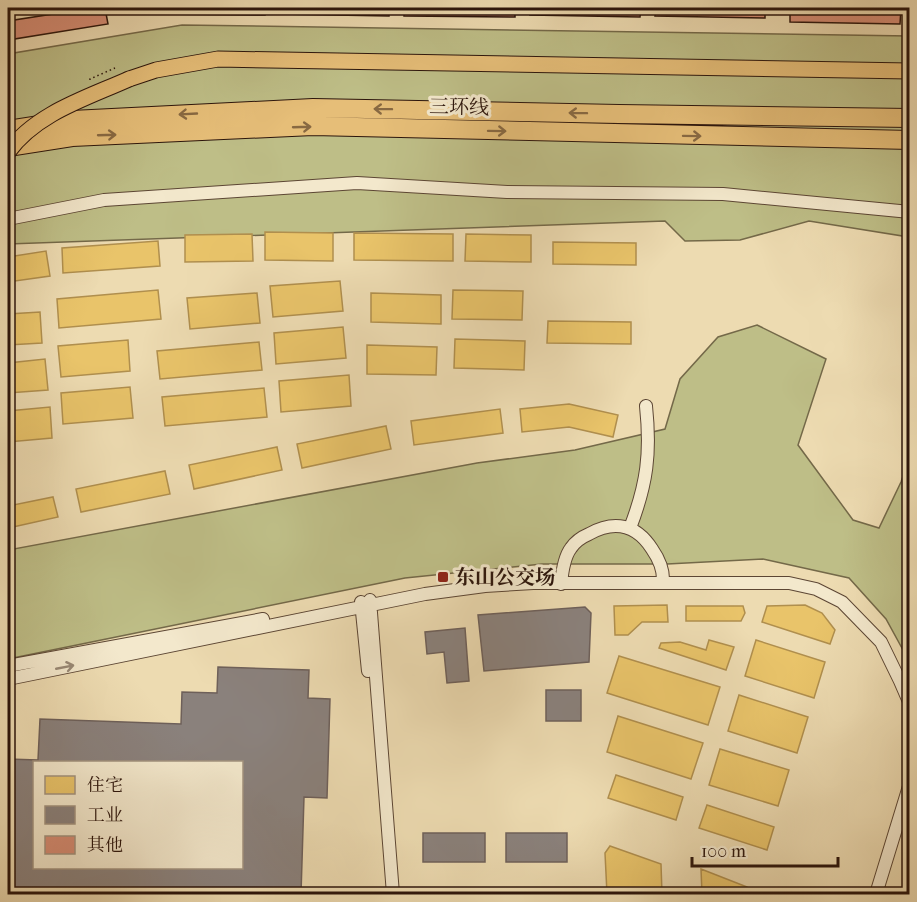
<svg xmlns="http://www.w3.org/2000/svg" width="917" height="902" font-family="'IM FELL French Canon','Noto Serif SC',serif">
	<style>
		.green { fill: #bebe87; stroke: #746949; stroke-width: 1.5 }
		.homes { fill: #e9c46a; stroke: #b08f4e; stroke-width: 1.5 }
		.industry { fill: #8a817c; stroke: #6e605a; stroke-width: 1.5; fill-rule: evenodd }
		.building { fill: #d78d75; stroke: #2b140b; stroke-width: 1.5 }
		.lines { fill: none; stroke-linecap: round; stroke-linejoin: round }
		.minor-casing { stroke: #5c4634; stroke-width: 14 }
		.major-casing { stroke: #2b140b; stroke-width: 17 }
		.highway-casing { stroke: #2b140b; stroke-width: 20 }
		.path { stroke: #2b140b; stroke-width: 1.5; stroke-dasharray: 1.5 3; stroke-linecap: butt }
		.minor { stroke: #f3e8cc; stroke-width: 12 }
		.major { stroke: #e6be78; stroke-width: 15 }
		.highway { stroke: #e6be78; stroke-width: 18 }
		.major-bridge-casing { stroke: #2b140b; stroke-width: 17; stroke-linecap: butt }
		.major-bridge { stroke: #e6be78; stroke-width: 15 }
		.oneway { stroke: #886942 }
		.oneway2 { stroke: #998975 }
		.poi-dot { fill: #8f2418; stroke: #f3e8cc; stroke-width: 2 }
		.labels { text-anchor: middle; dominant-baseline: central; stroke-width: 6; stroke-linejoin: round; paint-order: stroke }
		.street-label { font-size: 20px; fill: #2b140b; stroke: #f3e8cc }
		.poi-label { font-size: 20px; font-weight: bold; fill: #2b140b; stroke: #f3e8cc; text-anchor: start }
	</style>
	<rect width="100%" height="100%" fill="#eddbb1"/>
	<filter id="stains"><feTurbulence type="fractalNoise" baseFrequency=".00333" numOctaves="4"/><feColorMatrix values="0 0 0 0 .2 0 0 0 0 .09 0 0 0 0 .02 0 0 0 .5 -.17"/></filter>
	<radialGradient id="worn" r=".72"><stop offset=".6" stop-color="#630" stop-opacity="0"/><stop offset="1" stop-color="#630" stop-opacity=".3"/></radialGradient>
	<path class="green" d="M182,25L909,36V237L809,221L740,240L685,241L665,221L8,244V54Z
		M757,325L826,359L798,445L853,520L879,528L901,482L909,459V661L886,619L849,578L763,559L667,564H542L405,578L8,659V550L477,463L575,450L665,429L680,379L718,337Z"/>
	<path class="homes" d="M265,232L333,233V261L265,260Z
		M354,233L453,234V261L354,260Z
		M252,234L253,261L185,262V235Z
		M466,234L531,235V262L465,261Z
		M158,241L160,266L63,273L62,248Z
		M553,242L636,243V265L553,264Z
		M46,251L50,276L8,282V257Z
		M340,281L343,311L273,317L270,286Z
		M158,290L161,319L59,328L57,299Z
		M453,290L523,291L522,320L452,319Z
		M257,293L260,323L190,329L187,298Z
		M371,293L441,295V324L371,322Z
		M40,312L42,343L8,345V314Z
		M548,321L631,322V344L547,343Z
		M343,327L346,358L276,364L274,333Z
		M455,339L525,341L524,370L454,368Z
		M128,340L130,371L61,377L58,346Z
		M259,342L262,370L160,379L157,351Z
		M367,345L437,347L436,375L367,374Z
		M45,359L48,390L8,393V363Z
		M349,375L351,406L281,412L279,381Z
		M130,387L133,418L63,424L61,393Z
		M264,388L267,417L165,426L162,397Z
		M569,404L618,415L613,437L569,427L522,432L520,409Z
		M50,407L52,438L8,442V411Z
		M500,409L503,433L414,445L411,421Z
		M386,426L391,449L302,468L297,444Z
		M277,447L282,470L194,489L189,465Z
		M165,471L170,494L81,512L76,489Z
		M53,497L58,517L13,527H8V506Z
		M667,605L668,622H642L628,635H615L614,606Z
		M805,605L822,613L835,630L830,644L762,622L767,606Z
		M686,606H743L745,613L741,621H686Z
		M709,640L734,647L726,670L659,648L661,643L680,642L706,650Z
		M756,640L825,662L814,698L745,676Z
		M619,656L720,687L708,725L607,693Z
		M739,695L808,717L797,753L728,731Z
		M618,716L703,743L691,779L607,752Z
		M720,749L789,770L778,806L709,785Z
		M616,775L683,797L676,820L608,798Z
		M707,805L774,827L767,850L699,828Z
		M610,846L661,864L662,894H607L605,853Z
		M701,869L747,887L745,894H702Z"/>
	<path class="industry" d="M585,607L591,613L589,662L484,671L478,615Z
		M465,628L469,681L447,683L444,652L427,654L425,632Z
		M218,667L309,670L308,698L330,699L327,798L304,797L301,894H8V759L38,760L40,719L181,724L182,692L217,693ZM34,762H242V868H34Z
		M546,690H581V721H546Z
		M423,833H485V862H423Z
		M506,833H567V862H506Z"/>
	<path class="building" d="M92,8H105L108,24L8,40V21Z
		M151,8H265V15L151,14Z
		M278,8H389V16L278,14Z
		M404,8H515V17L404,16Z
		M530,8H641L640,17L530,15Z
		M656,8H765V18L655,16Z
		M790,8H901L900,24L790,22Z"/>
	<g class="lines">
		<g class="minor-casing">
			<path id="minor" d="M8,219L104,200L357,183L507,192L723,194L910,212
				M630,528C647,484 651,453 646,406
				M561,584C562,573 564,557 571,548C575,542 582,537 589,534C614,520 636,524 652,549C659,559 664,570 663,583
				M370,600L393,894
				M361,602L368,671
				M8,666L263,619
				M8,679L425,594L485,586L533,583H789L816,589L842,602L881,642L900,681L910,704
				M876,894L910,783"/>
		</g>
		<g class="major-casing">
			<path id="major" d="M129,79L156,70L218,59L910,71"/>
		</g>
		<g class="highway-casing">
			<path id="highway" d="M8,130L72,120L313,108L619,114L910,118
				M8,147L72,137L313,126L910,140"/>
		</g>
		<path class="path" d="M90,80V79L115,68"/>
		<use href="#minor" class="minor"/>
		<use href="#major" class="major"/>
		<use href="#highway" class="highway"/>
		<g class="major-bridge-casing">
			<path id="major-bridge" d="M8,152C36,113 87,98 129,79"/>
		</g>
		<use href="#major-bridge" class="major-bridge"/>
	</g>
	<defs><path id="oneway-shaft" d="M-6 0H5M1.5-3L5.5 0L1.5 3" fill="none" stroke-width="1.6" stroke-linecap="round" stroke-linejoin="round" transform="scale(1.5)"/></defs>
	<g class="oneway">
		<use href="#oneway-shaft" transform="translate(383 109) rotate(-179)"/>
		<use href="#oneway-shaft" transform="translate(578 113) rotate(-179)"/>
		<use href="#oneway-shaft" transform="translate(188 114) rotate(177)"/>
		<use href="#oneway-shaft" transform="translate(302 127) rotate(-2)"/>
		<use href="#oneway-shaft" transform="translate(497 131) rotate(1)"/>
		<use href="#oneway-shaft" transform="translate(107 135) rotate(-2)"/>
		<use href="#oneway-shaft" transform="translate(692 136) rotate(1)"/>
	</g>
	<use class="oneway2" href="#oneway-shaft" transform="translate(65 667) rotate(-11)"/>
	<rect class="poi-dot" x="437" y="571" width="12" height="12" rx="3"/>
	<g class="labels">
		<g class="street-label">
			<text transform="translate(459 107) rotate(1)">三环线</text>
		</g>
		<g class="poi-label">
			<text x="455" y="577">东山公交场</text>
		</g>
	</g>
	<rect width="917" height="902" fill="none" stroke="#eddbb1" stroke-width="30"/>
	<rect x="9" y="9" width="899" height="884" fill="none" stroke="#2b140b" stroke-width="3"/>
	<rect x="15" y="15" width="887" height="872" fill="none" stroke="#2b140b" stroke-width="1.5"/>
	<rect x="33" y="761" width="210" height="108" fill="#f3e8cc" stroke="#a3937f" stroke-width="1.5"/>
	<rect x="45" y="776" width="30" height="18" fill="#e9c46a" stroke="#a3937f" stroke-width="1.5"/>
	<text x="87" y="791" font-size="18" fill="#2b140b">住宅</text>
	<rect x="45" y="806" width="30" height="18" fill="#8a817c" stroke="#a3937f" stroke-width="1.5"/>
	<text x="87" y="821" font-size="18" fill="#2b140b">工业</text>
	<rect x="45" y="836" width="30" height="18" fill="#d78d75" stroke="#a3937f" stroke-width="1.5"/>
	<text x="87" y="851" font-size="18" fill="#2b140b">其他</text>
	<path d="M692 857v9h146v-9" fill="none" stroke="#2b140b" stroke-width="3"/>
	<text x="701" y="857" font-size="18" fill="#2b140b" stroke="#f3e8cc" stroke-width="4.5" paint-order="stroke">100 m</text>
	<rect width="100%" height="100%" filter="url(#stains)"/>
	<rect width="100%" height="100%" fill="url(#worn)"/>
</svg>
